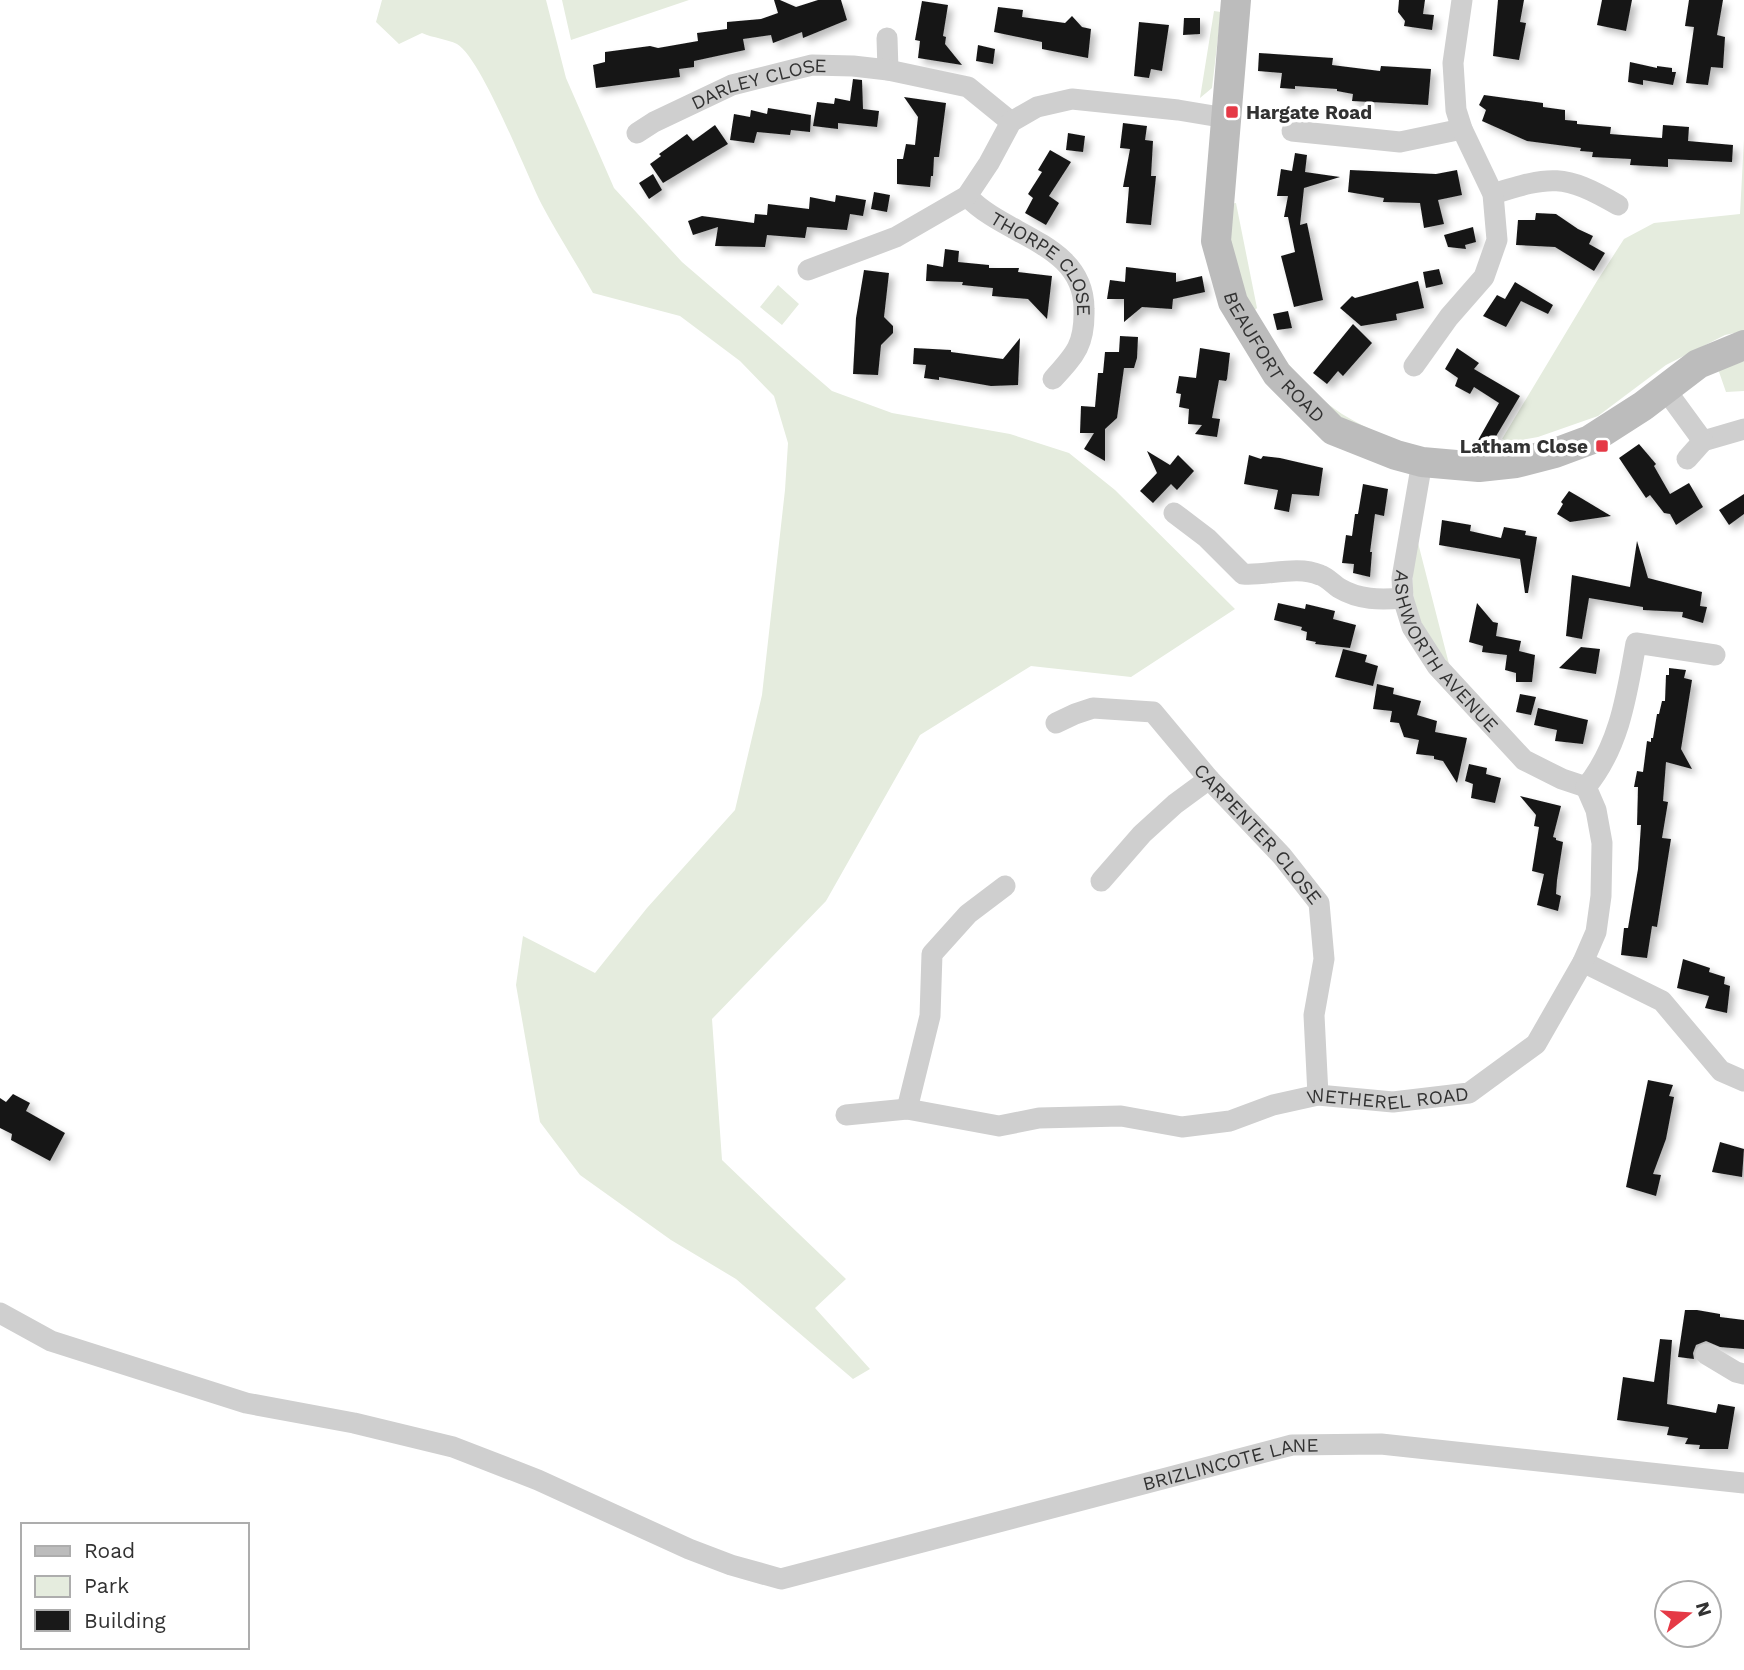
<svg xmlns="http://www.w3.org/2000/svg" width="1744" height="1670" font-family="'Work Sans',sans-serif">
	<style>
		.green { fill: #e5ecde }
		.building { fill: #191919; filter: url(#shadow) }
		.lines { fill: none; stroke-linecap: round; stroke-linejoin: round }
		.street { stroke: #cfcfcf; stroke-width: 21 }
		.secondary { stroke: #bcbcbc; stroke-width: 30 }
		.poi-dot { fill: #e53946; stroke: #fff; stroke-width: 2.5 }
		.labels { text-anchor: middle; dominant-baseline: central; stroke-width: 7; stroke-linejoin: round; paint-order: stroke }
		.street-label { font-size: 19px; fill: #323232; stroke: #fff }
		.poi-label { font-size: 19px; font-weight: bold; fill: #323232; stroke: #fff; text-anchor: start }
	</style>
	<defs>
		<filter id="shadow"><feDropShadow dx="5" dy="5" stdDeviation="3.5" flood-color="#0004"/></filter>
	</defs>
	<rect width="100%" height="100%" fill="#fff"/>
	<path class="green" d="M382,0H546L566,78L614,188L682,262L832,391L892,413L1010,434L1069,453L1115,490L1235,609L1131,677L1031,666L920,735L826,901L712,1019L722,1160L846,1279L815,1308L870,1369L853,1379L736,1279L671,1240L580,1175L540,1122L516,985L523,936L595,973L647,908L735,810L762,695L785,490L788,443L774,396L740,361L680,316L593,293C576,263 558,235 542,205C526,174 482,59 457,44C447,39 433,38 422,33L399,44L376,22Z
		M562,0H689L571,40Z
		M1214,11L1221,12L1212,88L1200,98Z
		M1744,139V331L1725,335L1666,365L1598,416L1538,437L1510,442L1502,439L1597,281L1624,239L1654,223L1740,214Z
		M1236,203L1257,308L1253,312C1277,351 1303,389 1342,414C1358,424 1375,431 1391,439V442C1369,432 1347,424 1328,410C1267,364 1223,281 1224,205Z
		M778,285L799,304L782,325L760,307Z
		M1744,361V391L1726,392L1718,369Z
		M1416,535L1449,664C1409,614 1409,597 1416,535Z"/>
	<path class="building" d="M774,0H780L796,7L818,0H841L847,20L803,38L802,32L773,43L771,35L743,39L745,50L694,61V67L679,69L680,77L596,88L593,65L605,62V52L650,46L658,48L698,41L697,33L727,29V22L761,19L778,13Z
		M1399,0H1425L1423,14L1434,15L1432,30L1404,26L1405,21L1398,12Z
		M1498,0H1524L1520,22L1526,23L1519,60L1493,56Z
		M1602,0H1632L1626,31L1597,25Z
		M1689,0H1723L1717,35L1725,37L1723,68L1711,67L1708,85L1686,83L1694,27L1685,26Z
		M922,1L948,5L943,36L946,37L945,44L962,65L918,58L920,41L915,40Z
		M998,7L1023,10L1022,17L1065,23L1072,16L1082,27L1091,29L1088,58L1042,49V42L994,32Z
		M1184,18H1200V34L1183,35Z
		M1139,22L1169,25L1162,71L1151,69L1149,78L1134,76Z
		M978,45L995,49L993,64L976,61Z
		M1259,53L1333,58L1332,65L1380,71L1381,66L1431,69L1428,105L1352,101L1353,94L1337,91V89L1295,86V89L1280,88L1282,73L1258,71Z
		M1630,62L1657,68V66L1672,68V72H1676L1673,85L1643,80V85L1628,82Z
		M853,79L862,80L863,109L879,111L877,127L838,123V129L813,126L817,102L834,104L835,98L850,101Z
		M1484,95L1543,103V107L1565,110V120L1577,121V124L1611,127L1610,134L1662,138L1663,125L1689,127L1688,141L1733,145L1732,162L1668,159V167L1630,165L1631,159L1592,157L1593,152L1580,151L1581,148L1527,141L1482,121L1486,110L1479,105Z
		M904,97L946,103L939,157H934L933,176H931L930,187L897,184V159H903L906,144L915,145L918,117Z
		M768,108L811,115L810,132L791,130L790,135L757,132L754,143L730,140L734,114L750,117L751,110L767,114Z
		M1123,123L1147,126L1145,140L1153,141L1151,176H1156L1151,225L1126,223L1129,187H1123L1130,149L1120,148Z
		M715,125L728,144L663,183L650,164L661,156L659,154L687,134L693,141Z
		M1068,133L1085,136L1083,152L1066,150Z
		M1050,150L1071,162L1049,196L1059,203L1046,225L1025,213L1033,198L1028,194L1042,172L1038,170Z
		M1295,153L1307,155L1305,172L1340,177L1304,188L1300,225L1307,223L1323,300L1294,307L1281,256L1295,252L1288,217H1284L1288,196H1277L1281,169L1292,171Z
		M1350,170L1436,174L1457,170L1462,195L1438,200L1444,224L1424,228L1420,203L1383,202L1384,198L1348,192Z
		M653,174L662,190L649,199L639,183Z
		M874,192L890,195L887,212L871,209Z
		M836,195L866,200L863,216L850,214L847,230L807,227L805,238L767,235L765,247L715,246L718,227L693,235L688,221L702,216L754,223L755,214L767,215L768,204L809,209L810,197L835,202Z
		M1536,213L1556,214L1578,229L1593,236L1589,244L1605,253L1594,271L1555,247L1516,245L1518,220H1535Z
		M1473,227L1476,242L1465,245L1466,249L1448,247L1444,235Z
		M945,249L959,251L958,262L989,265V268H1019L1018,272L1052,276L1047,319L1028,299L992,296L993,288L962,285L963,282L926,281L927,264L943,267Z
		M1126,267L1176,273V282L1202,276L1205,292L1173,299L1172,309L1142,307L1124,322V299H1107L1110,280L1125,282Z
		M1439,269L1443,284L1426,288L1423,272Z
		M864,270L889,273L884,317L893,326V333L881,345L878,375L853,374L856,318Z
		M1418,281L1424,308L1396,314L1397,320L1361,326L1340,308L1352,296L1355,298Z
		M1515,282L1553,305L1548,314L1521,301L1506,327L1483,316L1497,295L1505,299Z
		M1288,311L1292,328L1277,330L1273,314Z
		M1353,324L1372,343L1343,376L1338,371L1327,384L1313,373Z
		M1120,336L1138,337L1137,358L1134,368H1124L1117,418L1105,429V461L1084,449L1094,433H1080L1081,406L1095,407L1098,373H1103L1105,352H1119Z
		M1020,338L1018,385L991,386L939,377V380L924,378L926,365L913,364L914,348L951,350V352L1003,359Z
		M1200,348L1230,353L1227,379L1226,381L1219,380L1212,418L1220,419L1217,437L1195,434L1202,425L1188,424L1189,409L1179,407L1181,394L1176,393L1179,376L1196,378Z
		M1457,348L1479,363L1474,369L1520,396L1489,448L1477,442L1499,403L1474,387L1470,394L1455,386L1458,378L1445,369Z
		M1639,444L1656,464L1654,466L1670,494L1689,483L1703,507L1676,525L1670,514L1664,513L1650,495L1646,498L1619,458Z
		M1147,451L1170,465L1178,455L1194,471L1177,490L1171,484L1153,503L1140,491L1157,473Z
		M1249,455L1261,459L1263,456L1280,458L1323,468L1319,496L1292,494L1289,512L1274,509L1278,490L1244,484Z
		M1363,484L1388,489L1384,516L1375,514L1370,552H1372L1370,577L1353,573L1354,564L1342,563L1346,535L1352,536L1355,514H1358Z
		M1569,491L1581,498L1611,516L1570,522L1557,514L1563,504L1561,502Z
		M1744,494V514L1729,525L1719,510Z
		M1442,520L1471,525L1470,531L1501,538L1504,527L1526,531L1525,535L1537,537L1528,593H1525L1520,559L1439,545Z
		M1637,541L1648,578L1702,592L1700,606L1707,607L1703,623L1682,617L1683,612L1643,610V607L1589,598L1582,639L1566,636L1572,575L1630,587Z
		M1278,603L1305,609L1306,604L1335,611L1333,619L1356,625L1350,648L1315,644L1316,642L1306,640L1307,632L1301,630L1302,627L1274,620Z
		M1477,603L1493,622L1498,623L1496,636L1521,641L1519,651L1535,655L1532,682H1516V673L1505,670L1507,655L1482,652L1483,646L1469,642Z
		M1581,647L1600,649L1596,674L1559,668Z
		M1343,649L1367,655L1365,662L1378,666L1373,686L1335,677Z
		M1669,668L1686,670L1684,678L1692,680L1681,749L1692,769L1666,762L1663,801L1668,802L1662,838L1671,839L1657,927L1652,926L1647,958L1621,955L1624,928H1628L1638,869L1641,825H1637L1638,787H1634L1637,771L1643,772L1647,741L1651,742V738H1653L1657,714H1659L1662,701H1665L1666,675H1669Z
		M1377,684L1394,688L1393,694L1421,701L1417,715L1437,721L1435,732L1467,738L1457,783L1443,761L1434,759V756L1416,754L1419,740L1404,737L1399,723L1390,722L1392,711L1373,709Z
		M1520,694L1536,697L1531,715L1516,712Z
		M1538,708L1588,720L1583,744L1555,741L1557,730L1534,725Z
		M1469,764L1487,768L1486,774L1501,778L1495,803L1471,798L1473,784L1465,781Z
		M1520,796L1561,806L1553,837L1556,838V840L1563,842L1557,880L1556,894L1561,896L1558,911L1537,905L1544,874L1532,871L1539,827L1534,826L1536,815Z
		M1683,959L1710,968L1709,972L1725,977L1724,984L1730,986L1727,1013L1705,1008L1709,996L1677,988Z
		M1648,1080L1673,1085L1669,1096L1674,1097L1666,1139L1653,1174L1661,1175L1656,1196L1626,1187Z
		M13,1094L30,1103L26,1111L65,1133L50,1161L11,1140L12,1134L0,1128V1098L6,1102Z
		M1720,1142L1744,1149L1742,1177L1712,1172Z
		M1685,1310H1697L1720,1314V1317L1744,1320V1349L1720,1347L1706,1341L1696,1345L1693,1353L1694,1359L1678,1357Z
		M1660,1339L1672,1340L1667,1404L1716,1413L1718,1404L1735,1407L1728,1449H1699L1700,1445L1685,1444L1688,1438L1667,1435L1669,1427L1617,1420L1623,1377L1654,1382Z"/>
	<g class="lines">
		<g class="street">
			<path d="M887,38L888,70"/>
			<path d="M1292,131L1400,142L1462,129"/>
			<path id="s1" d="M637,133L654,122L732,85L812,65L853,66L888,70L968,87L1011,122"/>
			<path d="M1493,194C1551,176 1563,173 1618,205"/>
			<path id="s2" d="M967,196C1005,237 1084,243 1084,309C1085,344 1076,354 1053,379"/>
			<path d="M808,270L896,237L967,196L989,163L1011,122L1037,107L1072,99L1178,110L1226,118"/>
			<path d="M1414,366L1449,317L1484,277L1497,240L1493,194L1462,129L1456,110L1453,63L1462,0"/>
			<path d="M1665,389L1703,441L1744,429"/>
			<path d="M1687,459L1703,441"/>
			<path id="s3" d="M1422,462L1402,578L1403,598L1412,627L1437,666L1524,760L1562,779L1586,787"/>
			<path d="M1174,513L1207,538L1243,574C1267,576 1297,565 1320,575C1327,577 1333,584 1339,588C1359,600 1380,600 1403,598"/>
			<path id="s4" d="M1056,723L1075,714L1093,708L1153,712L1209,779L1282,856L1319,903L1324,959L1314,1015L1318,1095"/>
			<path d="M1101,881L1142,834L1175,804L1209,779"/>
			<path d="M1583,962L1662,1001L1721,1071L1744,1081"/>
			<path d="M907,1109L930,1016L932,954L968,914L1005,886"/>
			<path id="s5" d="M846,1115L907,1109L999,1126L1039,1118L1121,1116L1182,1127L1230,1121L1273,1105L1318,1095L1393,1102L1469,1093L1536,1044L1583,962L1596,932L1601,896L1602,843L1596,810L1586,787C1620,746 1627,693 1636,643L1715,655"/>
			<path id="s6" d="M0,1313L51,1341L246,1403L354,1423L453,1447L538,1480L689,1549L731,1565L781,1579L1292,1445L1381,1444L1744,1483"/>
			<path d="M1706,1354L1736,1372L1744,1374"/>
		</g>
		<path class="secondary" id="s7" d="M1236,0L1216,241L1233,302L1277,374L1333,430L1396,455L1422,462L1479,467L1516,463L1555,453L1590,440L1643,406L1698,364L1744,345"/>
	</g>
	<g class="poi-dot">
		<rect x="1225" y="105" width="14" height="14" rx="3.5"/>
		<rect x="1595" y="439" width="14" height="14" rx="3.5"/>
	</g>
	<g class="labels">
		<g class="street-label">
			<text stroke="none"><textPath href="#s1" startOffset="133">DARLEY CLOSE</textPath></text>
			<text stroke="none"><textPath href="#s2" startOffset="105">THORPE CLOSE</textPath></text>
			<text stroke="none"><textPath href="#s7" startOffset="374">BEAUFORT ROAD</textPath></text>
			<text stroke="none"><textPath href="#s3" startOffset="205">ASHWORTH AVENUE</textPath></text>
			<text stroke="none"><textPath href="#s4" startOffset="261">CARPENTER CLOSE</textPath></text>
			<text stroke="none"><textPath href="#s5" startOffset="550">WETHEREL ROAD</textPath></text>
			<text stroke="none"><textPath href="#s6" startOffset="1293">BRIZLINCOTE LANE</textPath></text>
		</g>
		<g class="poi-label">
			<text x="1246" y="112">Hargate Road</text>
			<text x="1588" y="446" text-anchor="end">Latham Close</text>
		</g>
	</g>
	<rect x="21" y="1523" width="228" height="126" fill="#ffffff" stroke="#adadad" stroke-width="2"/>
	<rect x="35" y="1546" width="35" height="10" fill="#bcbcbc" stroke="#adadad" stroke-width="2"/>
	<text x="84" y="1558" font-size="21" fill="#323232">Road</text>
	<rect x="35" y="1576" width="35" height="21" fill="#e5ecde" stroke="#adadad" stroke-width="2"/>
	<text x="84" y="1593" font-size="21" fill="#323232">Park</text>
	<rect x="35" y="1610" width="35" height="21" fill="#191919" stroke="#adadad" stroke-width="2"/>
	<text x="84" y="1628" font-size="21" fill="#323232">Building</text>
	<g transform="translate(1688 1614) rotate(73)"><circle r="33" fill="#ffffff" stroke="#adadad" stroke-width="2"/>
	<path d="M0-5L12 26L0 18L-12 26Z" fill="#e53946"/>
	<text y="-10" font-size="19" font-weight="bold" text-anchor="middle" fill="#323232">N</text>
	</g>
</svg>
